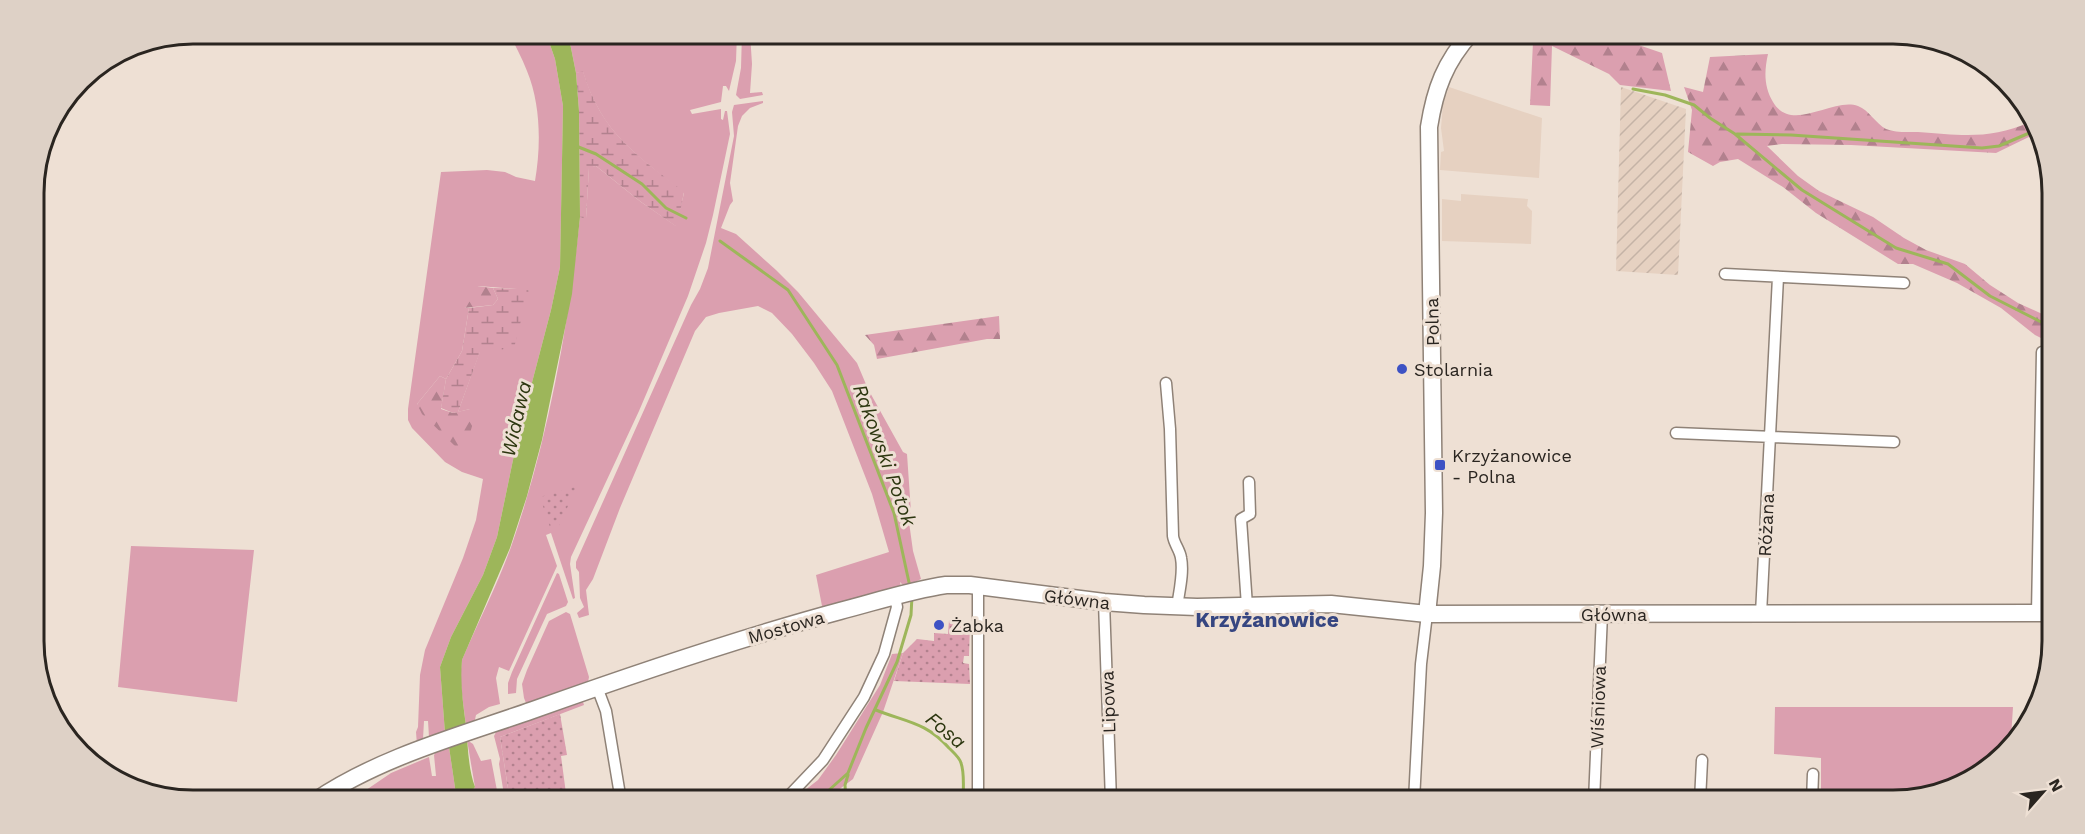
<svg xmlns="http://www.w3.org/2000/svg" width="2085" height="834" font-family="'Work Sans',sans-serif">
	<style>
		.built { fill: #e6d1c1 }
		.industrial { fill: url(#industrial-furrows) }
		.grass { fill: #db9faf; fill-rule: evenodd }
		.forest { fill: url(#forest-firs) }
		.wetland { fill: url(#wetland-marsh) }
		.park { fill: url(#park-dots) }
		.water { fill: #9db65a }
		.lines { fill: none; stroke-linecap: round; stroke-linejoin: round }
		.stream { stroke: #9db65a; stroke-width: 3 }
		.street-casing { stroke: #8f8277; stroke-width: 13 }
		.secondary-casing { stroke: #8f8277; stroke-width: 19 }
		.street { stroke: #fff; stroke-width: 10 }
		.secondary { stroke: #fff; stroke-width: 16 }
		.poi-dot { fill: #3d52c4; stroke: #eee0d4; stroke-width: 2 }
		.labels { text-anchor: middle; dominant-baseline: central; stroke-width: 6; stroke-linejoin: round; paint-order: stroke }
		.street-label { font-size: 18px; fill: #2a2520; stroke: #eee0d4 }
		.poi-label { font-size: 18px; fill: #2a2520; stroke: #eee0d4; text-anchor: start }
		.water-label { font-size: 20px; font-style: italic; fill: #2c360f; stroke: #eee0d4 }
		.quarter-label { font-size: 21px; font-weight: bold; fill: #364681; stroke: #eee0d4 }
		.rim { fill: none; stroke: #2a2520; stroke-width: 3 }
	</style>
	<defs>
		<pattern id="industrial-furrows" width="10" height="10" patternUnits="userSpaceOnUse" patternTransform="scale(1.5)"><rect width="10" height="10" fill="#e6d1c1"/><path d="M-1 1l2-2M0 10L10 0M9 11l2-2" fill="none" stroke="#c5b3a6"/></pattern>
		<pattern id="forest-firs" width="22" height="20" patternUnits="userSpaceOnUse" patternTransform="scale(1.5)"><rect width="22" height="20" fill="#db9faf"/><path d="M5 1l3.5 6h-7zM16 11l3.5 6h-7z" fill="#b2818e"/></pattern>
		<pattern id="wetland-marsh" width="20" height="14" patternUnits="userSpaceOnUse" patternTransform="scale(1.5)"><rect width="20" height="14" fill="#db9faf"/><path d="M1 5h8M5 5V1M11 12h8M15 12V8" fill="none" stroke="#b2818e"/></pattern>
		<pattern id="park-dots" width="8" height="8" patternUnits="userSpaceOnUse" patternTransform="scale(1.5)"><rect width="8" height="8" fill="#db9faf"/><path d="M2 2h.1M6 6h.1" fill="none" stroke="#b2818e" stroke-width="1.8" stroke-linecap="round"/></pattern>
	</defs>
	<rect width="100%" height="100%" fill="#eee0d4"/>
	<path class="built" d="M1449,87L1542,118L1539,178L1440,170L1441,152L1444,151L1441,128L1443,104Z
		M1461,194L1528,199L1527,206L1532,211L1531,244L1442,241V199L1461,201Z"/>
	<path class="industrial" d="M1621,87L1686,109L1678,275L1616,271Z"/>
	<path class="grass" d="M509,33H546L555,59L563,106L560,267L551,310L518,436L497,537L483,575L451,637L440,667L445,733L429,737L428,721H424L423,739L417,745L416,732L418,727L420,675L425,650L463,558L476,520L483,479L462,472L445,462L412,428L408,420V409L441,172L487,170L505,172L516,177L535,181C541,146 541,105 527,71C522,58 515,45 509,33ZM478,286L529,290L480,351L458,412L470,409L456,446L417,404L440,376L446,379L462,351L469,308H464Z
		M568,33H737L736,61L729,91L726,86H723L721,102L690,110L692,114L721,109V119L723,120L725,111H727L730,134L713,215L706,243L688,296L639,411L571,557L570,564L575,598L573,599L551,533L546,535L557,566L509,671L499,667L496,678L500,704L489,707L476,715L474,724L466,726L460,678L462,660C478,622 497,586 511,547C548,441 568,329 580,217L586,218L589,167L596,166L641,202L676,226L684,193C636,154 602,134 583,72L576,73Z
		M742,33H750L752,64L750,93L762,92L763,95L740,99L736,95L741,68Z
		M763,101V103L750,108L742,116L738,126L730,183L733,201L730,205L721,228L736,234L776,270L798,292L857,363L868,389L903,452L907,454L911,512L909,522L913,551L921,579L905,587L900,582L901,588L830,606H822L816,575L889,552L872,494L832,391L814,363L792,334L772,313L758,306L719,313L706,317L695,331L620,508L593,579L586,590L589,615L579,618L577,613L584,607L580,598L579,572L576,568V562L691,305L700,289L708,268L734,136L732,112L734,105Z
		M131,546L254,550L237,702L118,687Z
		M557,573L559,574L568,602L566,606L547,614L517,679L516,693L508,694V683L512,672Z
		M566,612L570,614L589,677L588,682L532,704L526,703L524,698L522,684L527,670L549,621Z
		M903,653L883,712L853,779L829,797L819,801H791L818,780L836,755L880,685L892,654Z
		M583,702L584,705L500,737L510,801H505L499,764L500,759L494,736L497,730L503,728Z
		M1775,707H2013L2011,738L1989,768L1902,801H1821V758L1774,754Z
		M467,740L473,744L481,761L491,759L499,801H475L472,791L475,787Z
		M449,747L457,801H350L391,773L429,757L432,776H436L434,755L436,752Z"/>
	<path class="forest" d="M1508,33H1582L1595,37L1627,41L1662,53L1671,91L1620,85L1609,74L1552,46L1550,106L1530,105L1533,42Z
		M1768,54C1764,72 1764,87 1773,102C1792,134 1832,97 1858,106C1869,110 1876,124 1886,129C1895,133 1908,132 1918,132C1960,135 1990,140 2030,122L2035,134L1996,153L1851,145L1782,144L1767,146L1798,176L1819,191L1873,217L1904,238L1926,250L1965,264L1990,285L2018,303L2051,318V343L2035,335L2001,308L1957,283L1913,264H1898L1816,213L1783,187L1738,159L1720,162L1713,166L1688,152L1692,110L1684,87L1703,92L1710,57Z
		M477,286L493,288L498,299L493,305L464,308L460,302Z
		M999,316L1000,339H987L877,359L874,345L865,335Z
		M440,376L446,379L441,409L453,413L470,409L475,416L468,440L456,447L422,414L417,404Z"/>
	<path class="wetland" d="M583,71C602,134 636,154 684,192L677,227L641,202L596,166L589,168L586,219L580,217L579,111L576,73Z
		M493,288L529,289L514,348L480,352L458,412L453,413L441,408L446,379L462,351L469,308L493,305L498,299Z"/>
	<path class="park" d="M577,486L558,528L551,530L540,497Z
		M949,620L965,625L966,623H970L969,656H964L963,663L969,664L970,684L894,681L903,653L917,639L934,641V633L948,634Z
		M560,714L567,755L561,756L567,801H510L500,737Z"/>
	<path class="water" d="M546,33H568L576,73L579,111L580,217L572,294L542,440L527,496L510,548L462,660C460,683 463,703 466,726C468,746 468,768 475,787L472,791L475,801H457L449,747L445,733L440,667L451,637L483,575L497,537L518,436L551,310L560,267L563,106L555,59Z"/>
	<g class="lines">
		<path class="stream" d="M1633,89L1665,95L1694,105L1710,118L1735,134L1802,190L1896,248L1948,264L1990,296L2051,327
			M1737,134L1791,135L1982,148L1999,146L2034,131
			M576,146L596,154L642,184L666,208L686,218
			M720,241L788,290L837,365L894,513L910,587
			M876,710C906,722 926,722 949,748C953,752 960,758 961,763C965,774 963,790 963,801
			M806,801L828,791L848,773L866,728L897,662L911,615L912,596
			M846,801L845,785L848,775"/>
		<g class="street-casing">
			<path id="street" d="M1725,274L1904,283
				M1166,383L1170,429L1173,536C1174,544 1180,550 1181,558C1184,573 1179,592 1177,607
				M1676,433L1894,442
				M978,586V801
				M1104,602L1111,801
				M1247,606L1241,519L1250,514L1249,482
				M2037,613L2042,352
				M1761,614L1778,277
				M597,687L606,711L621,801
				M784,801L823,760L864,697L884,654L897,607L895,597
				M1414,801L1421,664L1427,614
				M1594,801L1602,614
				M1700,801L1702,760
				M1812,801L1813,774"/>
		</g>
		<g class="secondary-casing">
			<path id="secondary" d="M1427,614L1432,566L1434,513L1429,127C1435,89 1445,62 1471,33
				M315,801C380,757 459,736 533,710C634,674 736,639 840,611C875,602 911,590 946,585H970L1104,602L1144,605L1197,607L1331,604L1427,614L2052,613"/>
		</g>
		<use href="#street" class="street"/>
		<use href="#secondary" class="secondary"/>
	</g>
	<g class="poi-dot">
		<circle cx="1402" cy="369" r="6"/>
		<rect x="1434" y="459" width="12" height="12" rx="3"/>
		<circle cx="939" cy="625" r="6"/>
	</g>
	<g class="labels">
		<g class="street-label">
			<text transform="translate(1432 322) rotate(-91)">Polna</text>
			<text transform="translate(1766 525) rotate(-87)">Różana</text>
			<text transform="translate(1077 599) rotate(7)">Główna</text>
			<text x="1614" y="614">Główna</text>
			<text transform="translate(786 627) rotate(-16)">Mostowa</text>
			<text transform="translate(1108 702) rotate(-92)">Lipowa</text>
			<text transform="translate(1598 707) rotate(-88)">Wiśniowa</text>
		</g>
		<g class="poi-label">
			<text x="1414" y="369">Stolarnia</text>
			<text x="1452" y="455">Krzyżanowice<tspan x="1452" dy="21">- Polna</tspan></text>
			<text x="951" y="625">Żabka</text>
		</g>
		<g class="water-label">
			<text transform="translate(516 419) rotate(-77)">Widawa</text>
			<text transform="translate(885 455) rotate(70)">Rakowski Potok</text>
			<text transform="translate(946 730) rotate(40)">Fosa</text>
		</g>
		<g class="quarter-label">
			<text x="1267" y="619">Krzyżanowice</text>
		</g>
	</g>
	<path d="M0 0H2085V834H0ZM193 44H1893A149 149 0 0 1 2042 193V641A149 149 0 0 1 1893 790H193A149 149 0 0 1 44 641V193A149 149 0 0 1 193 44Z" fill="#ded1c6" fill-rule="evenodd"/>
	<path class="rim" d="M193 44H1893A149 149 0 0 1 2042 193V641A149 149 0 0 1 1893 790H193A149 149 0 0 1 44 641V193A149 149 0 0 1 193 44Z"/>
	<g transform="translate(2043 792) rotate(62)" stroke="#eee0d4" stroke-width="4.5" paint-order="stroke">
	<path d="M0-4.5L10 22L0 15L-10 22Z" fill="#2a2520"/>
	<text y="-9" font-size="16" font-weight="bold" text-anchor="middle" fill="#2a2520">N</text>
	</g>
</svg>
